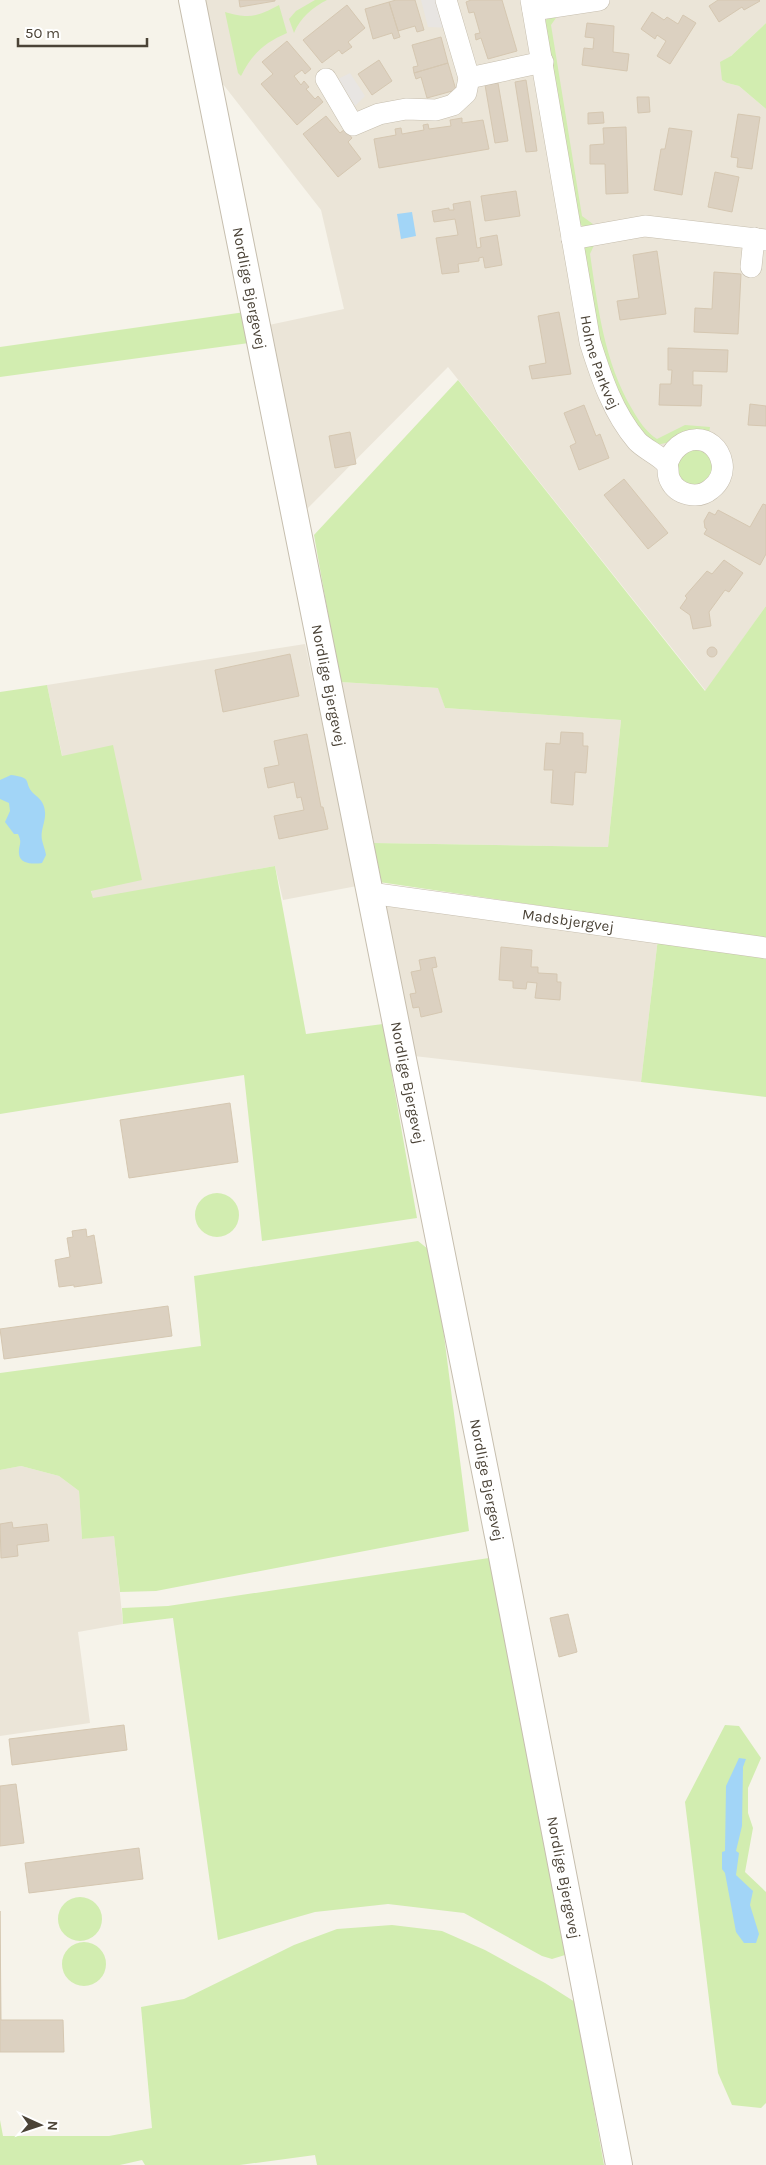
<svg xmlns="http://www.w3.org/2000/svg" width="766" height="2165" font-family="Karla,sans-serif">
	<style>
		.residential { fill: #ebe5d8 }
		.green { fill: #d2edb0 }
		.parking { fill: #e8e5e2 }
		.water { fill: #a2d5f7 }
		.building { fill: #dcd1c1; stroke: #d5c7b1 }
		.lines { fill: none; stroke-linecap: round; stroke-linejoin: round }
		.minor-casing { stroke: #c6beae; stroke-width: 22 }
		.tertiary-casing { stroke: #c6beae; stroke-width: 28 }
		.minor { stroke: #fff; stroke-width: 21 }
		.tertiary { stroke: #fff; stroke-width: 26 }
		.labels { text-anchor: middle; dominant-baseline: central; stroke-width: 5; stroke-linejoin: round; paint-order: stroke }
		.street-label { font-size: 15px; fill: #4b4337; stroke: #fff }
	</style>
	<rect width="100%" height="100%" fill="#f6f3ea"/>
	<path class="residential" d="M204,0H766V23L731,56L727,83L739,86L766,109V606L706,691L448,367L306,510L269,325L344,309L321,210L219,79Z
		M305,644L357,886L283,900L275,866L93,899L47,685Z
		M340,682L439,688L445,708L621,720L608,847L374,843Z
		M382,901L658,938L641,1082L414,1056Z
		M21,1466L59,1476L79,1491L82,1539L114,1535L123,1624L78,1632L90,1723L0,1736V1470Z"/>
	<path class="green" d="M315,0H327C313,7 300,18 294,33L289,19L296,11Z
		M279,5L287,33C264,43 252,54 241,76L238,73L225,12C249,19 257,17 279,5Z
		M550,15H558L551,25L582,216L597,227L587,229L578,223L543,24Z
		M766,23V109L739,86L727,83L722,80L720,62L731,56Z
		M588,243H595L590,254C598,308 604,361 632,409C639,421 646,432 657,439L685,425L710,427L709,434L656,445L632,421L603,362L582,250Z
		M245,312L249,343L0,377V347Z
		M458,380L705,691L766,606V939L379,882L374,843L608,847L621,720L445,708L438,688L340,682L314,535Z
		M701,448L714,462L710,480L693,487L677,477V457L681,452Z
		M47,685L62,756L113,745L142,880L91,891L93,898L275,866L306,1034L383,1024L417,1218L262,1241L244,1075L0,1114V692Z
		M658,938L766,956V1097L641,1082Z
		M195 1215a22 22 0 1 1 44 0a22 22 0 1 1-44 0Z
		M418,1241L428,1249L441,1312L469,1531L156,1591L120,1592L114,1536L82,1539L79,1491L59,1476L21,1466L0,1470V1373L201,1346L194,1276Z
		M489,1558L565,1955L552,1959L542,1956L464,1913L388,1904L315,1912L218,1940L173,1618L123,1624L122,1608L168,1606Z
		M725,1725L739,1726L761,1758L748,1788V1813L753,1828L745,1872L766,1892V2103L761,2108L732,2105L718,2073L685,1802Z
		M58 1919a22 22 0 1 1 44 0a22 22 0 1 1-44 0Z
		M392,1925L442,1931L485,1950L545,1983L575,2002L604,2165H317L315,2155L240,2165H145L142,2160L120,2165H0V2120L3,2136H109L152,2128L141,2007L184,1999L294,1945L337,1929Z
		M62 1964a22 22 0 1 1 44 0a22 22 0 1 1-44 0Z"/>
	<path class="parking" d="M421,0H445L455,28L428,27Z
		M350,73L365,96L355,106L338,79Z"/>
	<path class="water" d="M412,212L416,236L401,239L397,214Z
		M11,775C34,778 23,782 33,793C40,799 44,802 45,812C46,821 40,831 42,840C43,845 45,849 46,855L42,863C35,864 20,865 19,854C18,845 23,844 18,834H14L5,822L10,811L9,803L0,799V780Z
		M739,1758L746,1759L743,1767L742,1826L736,1851L739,1853L736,1875L753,1891L750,1905L759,1934L756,1943H744L736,1932L725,1873L722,1869V1852L725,1851L726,1786Z"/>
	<path class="building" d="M239,0H275V1L240,7Z
		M396,0H415L424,30L417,32L415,26L398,31L389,2Z
		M471,0H502L517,51L488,59L481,38L476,40L475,34L480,33L474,12L469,13L466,2Z
		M718,0H759L760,1L744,10L742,7L719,22L709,6Z
		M389,2L400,37L394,39L392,33L373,39L365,9Z
		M347,5L365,28L348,42L352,47L342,54L339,50L322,63L303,40Z
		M652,12L664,20L667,17L678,24L683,15L696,23L670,64L657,56L666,41L657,35L655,39L641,29Z
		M587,23L614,26L613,52L629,54L627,71L582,65L584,48L593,49L594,38L585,37Z
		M441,37L448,63L414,73L413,67L418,66L412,45Z
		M287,41L311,69L305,74L302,70L294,76L301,85L304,81L309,87L306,89L315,99L318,96L323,102L297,125L261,84L273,74L262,62Z
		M379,60L392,81L372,95L358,74Z
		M448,63L456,90L427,98L421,77L416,79L414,73Z
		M526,80L537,151L526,152L515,82Z
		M498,83L508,141L495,143L485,85Z
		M637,97H649L650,112L638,113Z
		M603,112L604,123L588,124V113Z
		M738,114L760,117L752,169L737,167L738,158L731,157Z
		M326,116L340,133L345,129L352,138L348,142L361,159L338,177L303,134Z
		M462,118V123L483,120L489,149L379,168L374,139L396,135L395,129L401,128L402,134L424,130L423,125L428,124L429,129L451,126L450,120Z
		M626,127L628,193L606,194L605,164H590V145L604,144L603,128Z
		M669,128L692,131L682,195L654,190L661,149H665Z
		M715,172L739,177L732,212L708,207Z
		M516,191L520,216L485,221L481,196Z
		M470,201L477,248L481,247L480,238L497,235L502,265L485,268L483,257L479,258V261L458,264L459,272L442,274L436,238L458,235L455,219L434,222L432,211L449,208V210H454L453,204Z
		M657,251L666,314L620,320L617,301L639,298L633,255Z
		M714,272L741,274L738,334L694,332L695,308L712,309Z
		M559,312L571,374L532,379L529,366L546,363L538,316Z
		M668,348L728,350L727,372L693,371V385H702L701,406L659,405L660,384H671L672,370H668Z
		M750,404L766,406V426L748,425Z
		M584,405L596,436L600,434L609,458L579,470L570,446L576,443L564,413Z
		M350,432L356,464L335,468L329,436Z
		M624,479L668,533L648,549L604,495Z
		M763,504L766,505V554L760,565L704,534L707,529L705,528L704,521L709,512L715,515L718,510L750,527Z
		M724,560L743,573L729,592L725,590L709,612L711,626L693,629L690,615L680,608L687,598L685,596L707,571L712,574Z
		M707 652a5 5 0 1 1 10 0a5 5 0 1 1-10 0Z
		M290,654L299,696L223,712L215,670Z
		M561,732L583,733V746H588L586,773L575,772L573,805L551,803L553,770H544L546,743L560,744Z
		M307,734L321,807H323L328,829L279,839L274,816L304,810L301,797L297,798L294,782L268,788L264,768L279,765L274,741Z
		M501,947L532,950L531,967H538V973L557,974V982H561L560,1000L535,998L537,983L527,982L526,989L513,988V981L499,980Z
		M435,957L437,967L432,968L442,1012L421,1017L419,1007L413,1008L410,994L416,993L411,972L421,970L419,960Z
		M230,1103L238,1162L129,1178L120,1120Z
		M86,1229L87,1237L94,1235L102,1283L74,1287V1285L59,1287L55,1260L70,1257L67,1238L73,1237L72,1231Z
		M168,1306L172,1336L4,1359L0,1329Z
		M12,1522L13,1528L47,1524L49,1541L17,1545L18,1556L1,1558L0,1524Z
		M568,1614L577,1652L559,1657L550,1618Z
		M124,1725L127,1750L12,1765L9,1739Z
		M16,1784L24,1843L0,1846V1786Z
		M139,1848L143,1879L29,1893L25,1863Z
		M0,1911L1,2020H63L64,2052H0Z"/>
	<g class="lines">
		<g class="minor-casing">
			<g id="minor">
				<path id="s1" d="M531,0L590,342C601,377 613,413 637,441C644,449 663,457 667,465C669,469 667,475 670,480C677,495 698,500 711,489C719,483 724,473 722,463C716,431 676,432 667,465"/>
				<path d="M533,10L599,0"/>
				<path d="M469,78L543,62"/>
				<path d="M326,79L353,125L379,114L406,109L436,110L453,105L466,93L469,78L446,0"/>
				<path d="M572,239L645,226L766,240"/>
				<path d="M751,267L754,238"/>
				<path id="s2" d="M370,893L766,948"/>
			</g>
		</g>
		<g class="tertiary-casing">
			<g id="tertiary">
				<path id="s3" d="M192,0L500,1546L619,2165"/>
			</g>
		</g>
		<use href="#minor" class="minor"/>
		<use href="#tertiary" class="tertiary"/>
	</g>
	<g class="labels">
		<g class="street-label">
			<text stroke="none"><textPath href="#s3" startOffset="294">Nordlige Bjergevej</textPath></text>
			<text stroke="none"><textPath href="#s1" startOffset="369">Holme Parkvej</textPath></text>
			<text stroke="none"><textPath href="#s3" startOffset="699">Nordlige Bjergevej</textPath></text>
			<text stroke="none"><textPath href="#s2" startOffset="200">Madsbjergvej</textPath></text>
			<text stroke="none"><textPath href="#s3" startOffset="1104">Nordlige Bjergevej</textPath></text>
			<text stroke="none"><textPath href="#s3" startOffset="1509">Nordlige Bjergevej</textPath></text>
			<text stroke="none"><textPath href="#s3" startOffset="1914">Nordlige Bjergevej</textPath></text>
		</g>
	</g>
	<g transform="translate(40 2125) rotate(93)" stroke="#ffffff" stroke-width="4" paint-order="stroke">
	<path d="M0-4L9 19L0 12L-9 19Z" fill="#4b4337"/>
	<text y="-8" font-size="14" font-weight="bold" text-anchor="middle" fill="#4b4337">N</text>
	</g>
	<path d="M18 38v8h129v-8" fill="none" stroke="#4b4337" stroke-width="2.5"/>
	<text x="25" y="38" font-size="15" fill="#4b4337" stroke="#ffffff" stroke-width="4" paint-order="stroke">50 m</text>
</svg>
